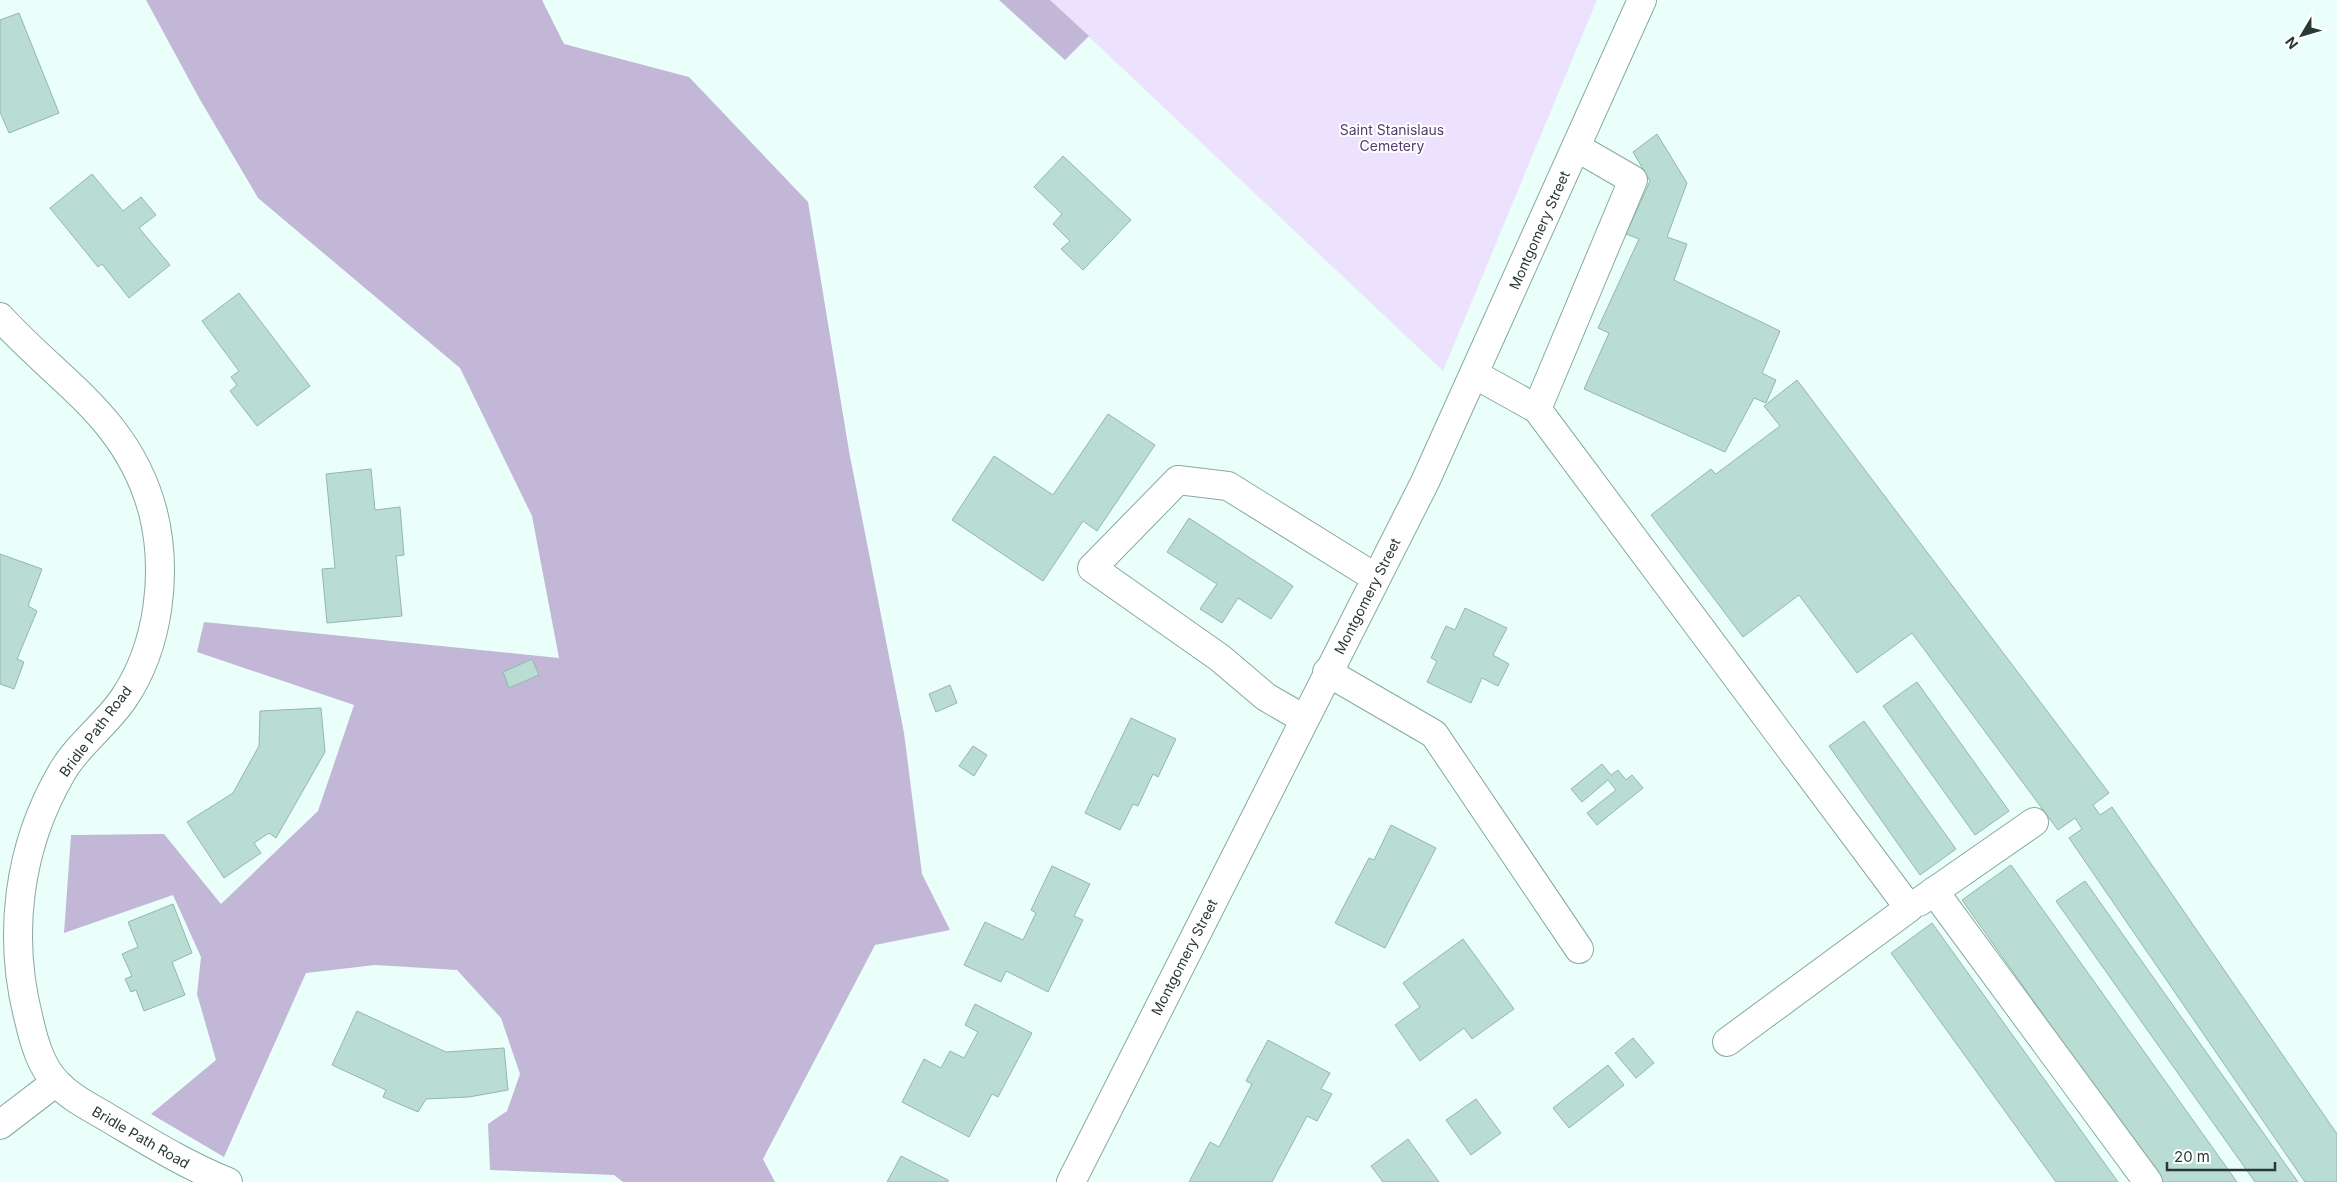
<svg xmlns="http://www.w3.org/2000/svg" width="2337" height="1182" font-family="Inter,sans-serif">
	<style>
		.green { fill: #ece2fd }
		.forest { fill: #c3b7d8 }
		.building { fill: #b9dcd3; stroke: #94b6ae }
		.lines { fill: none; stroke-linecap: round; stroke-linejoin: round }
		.minor-casing { stroke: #87a9a1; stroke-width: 30 }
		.major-casing { stroke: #87a9a1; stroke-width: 30 }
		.minor { stroke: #fff; stroke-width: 28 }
		.major { stroke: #fff; stroke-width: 28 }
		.labels { text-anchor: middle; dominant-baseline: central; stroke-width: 4; stroke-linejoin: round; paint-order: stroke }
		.park-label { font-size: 14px; fill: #513d6c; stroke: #fff }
		.street-label { font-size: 14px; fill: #2a3835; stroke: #fff }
	</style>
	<rect width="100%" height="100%" fill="#eafffa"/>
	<path class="green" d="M1050,0H1597L1443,371Z"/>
	<path class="forest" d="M146,0H542L564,44L689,77L808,202L849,451L904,733L922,874L950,930L875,945L763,1159L775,1182H623L614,1175L490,1170L488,1124L507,1111L520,1074L501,1018L457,970L375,965L306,973L224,1157L151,1114L216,1060L197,994L201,957L173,895L64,933L71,835L164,834L221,904L318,811L354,705L197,652L204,622L559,658L532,516L460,368L258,198L199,98Z
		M999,0H1050L1089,36L1065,60Z"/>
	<path class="building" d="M19,13L59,113L9,133L0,112V20Z
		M1657,134L1687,183L1667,237L1687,244L1674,280L1780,331L1762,373L1776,380L1766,403L1754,398L1725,452L1584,389L1609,333L1598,328L1639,239L1626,234L1650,181L1633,152Z
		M1063,156L1131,220L1083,270L1061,249L1070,241L1053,224L1062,214L1034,187Z
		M92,174L123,211L141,197L156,215L139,228L170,265L129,298L102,264L98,267L50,208Z
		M239,293L310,386L257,426L230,391L237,385L231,377L239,371L202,321Z
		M1797,380L2109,793L2093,805L2100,815L2112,807L2337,1134V1182H2305L2069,838L2082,829L2075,818L2058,830L1912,633L1857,673L1799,595L1743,637L1651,515L1711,469L1716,474L1780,426L1764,406Z
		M1108,414L1155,445L1097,531L1083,521L1043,581L952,520L994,456L1053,495Z
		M371,469L375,510L400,507L404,555L396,556L402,616L327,623L322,569L335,568L326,474Z
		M1189,518L1293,586L1271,619L1238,598L1222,623L1200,609L1217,584L1167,552Z
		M0,554L42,569L28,606L37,611L17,659L24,662L14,689L0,684Z
		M1465,608L1507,628L1493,655L1509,664L1498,686L1482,678L1471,703L1427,682L1437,661L1431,658L1446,626L1455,630Z
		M532,659L539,675L509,688L503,672Z
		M1917,682L2009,811L1975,835L1883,706Z
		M950,685L957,703L936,712L929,694Z
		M321,708L325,752L276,838L269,833L254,843L261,853L224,878L187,822L233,793L259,746L260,711Z
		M1131,718L1176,739L1158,777L1153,774L1138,806L1133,804L1120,830L1085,813Z
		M1864,721L1956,849L1920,875L1829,746Z
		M973,746L987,755L974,776L959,766Z
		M1602,764L1611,775L1618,770L1626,780L1632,775L1643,788L1597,825L1587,813L1616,790L1608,780L1582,802L1571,789Z
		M1391,825L1436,848L1385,948L1335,923L1369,858L1374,860Z
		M2011,865L2237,1182H2162L1962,900Z
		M1052,866L1090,884L1074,916L1083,920L1048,992L1006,971L1001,982L964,965L985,922L1023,940L1036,913L1031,910Z
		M2085,881L2298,1182H2255L2056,901Z
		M173,904L192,953L172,962L185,995L144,1011L136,990L131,992L125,979L132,976L122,954L138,947L128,922Z
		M1932,923L2118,1182H2056L1891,953Z
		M1463,939L1514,1009L1472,1039L1464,1028L1420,1061L1395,1025L1420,1007L1403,983Z
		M975,1004L1032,1033L998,1097L992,1094L969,1137L902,1102L924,1059L941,1068L950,1051L964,1058L978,1032L965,1025Z
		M357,1011L446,1052L504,1048L508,1090L469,1097L426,1099L418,1112L383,1097L386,1090L332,1065Z
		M1633,1038L1654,1063L1636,1078L1615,1053Z
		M1268,1040L1330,1073L1321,1089L1332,1094L1317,1121L1307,1116L1272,1182H1189L1210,1142L1219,1147L1252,1084L1246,1081Z
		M1608,1065L1624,1085L1569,1128L1553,1108Z
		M1476,1099L1501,1133L1471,1155L1446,1120Z
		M1408,1139L1439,1182H1383L1371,1166Z
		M901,1156L948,1180V1182H887Z"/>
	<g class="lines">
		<g class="minor-casing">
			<path id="minor" d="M0,317C60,383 128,418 153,512C168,573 159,646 124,698C106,725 78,744 62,772C18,847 7,936 29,1020C34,1042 41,1067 57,1083C72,1099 92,1108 110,1119C149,1142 186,1165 228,1182
				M1474,374L1537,409L1633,180L1576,147
				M1537,409L1909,908L1727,1042
				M1327,672L1434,734L1579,949
				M1304,719L1266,697L1220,658L1092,568L1178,480L1228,486L1376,578
				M1934,891L2148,1182
				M1919,902L2034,822
				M0,1125L56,1082"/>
		</g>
		<g class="major-casing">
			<path id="major" d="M1071,1182L1425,482L1642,0"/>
		</g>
		<use href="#minor" class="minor"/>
		<use href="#major" class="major"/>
	</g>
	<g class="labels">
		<g class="park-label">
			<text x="1392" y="129">Saint Stanislaus<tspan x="1392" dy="16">Cemetery</tspan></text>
		</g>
		<g class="street-label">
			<text transform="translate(1539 230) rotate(-66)">Montgomery Street</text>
			<text transform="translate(1367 596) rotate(-63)">Montgomery Street</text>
			<text transform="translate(95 731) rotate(-53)">Bridle Path Road</text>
			<text transform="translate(1184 957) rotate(-63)">Montgomery Street</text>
			<text transform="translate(141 1137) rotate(30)">Bridle Path Road</text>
		</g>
	</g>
	<g transform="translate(2302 35) rotate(232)" stroke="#ffffff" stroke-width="4" paint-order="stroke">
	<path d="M0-4L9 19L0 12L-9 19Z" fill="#2a3835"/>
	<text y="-8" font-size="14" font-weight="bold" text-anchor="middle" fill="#2a3835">N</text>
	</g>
	<path d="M2167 1162v8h108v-8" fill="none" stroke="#2a3835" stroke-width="2.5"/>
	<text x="2174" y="1162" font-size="15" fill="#2a3835" stroke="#ffffff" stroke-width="4" paint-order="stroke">20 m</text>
</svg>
